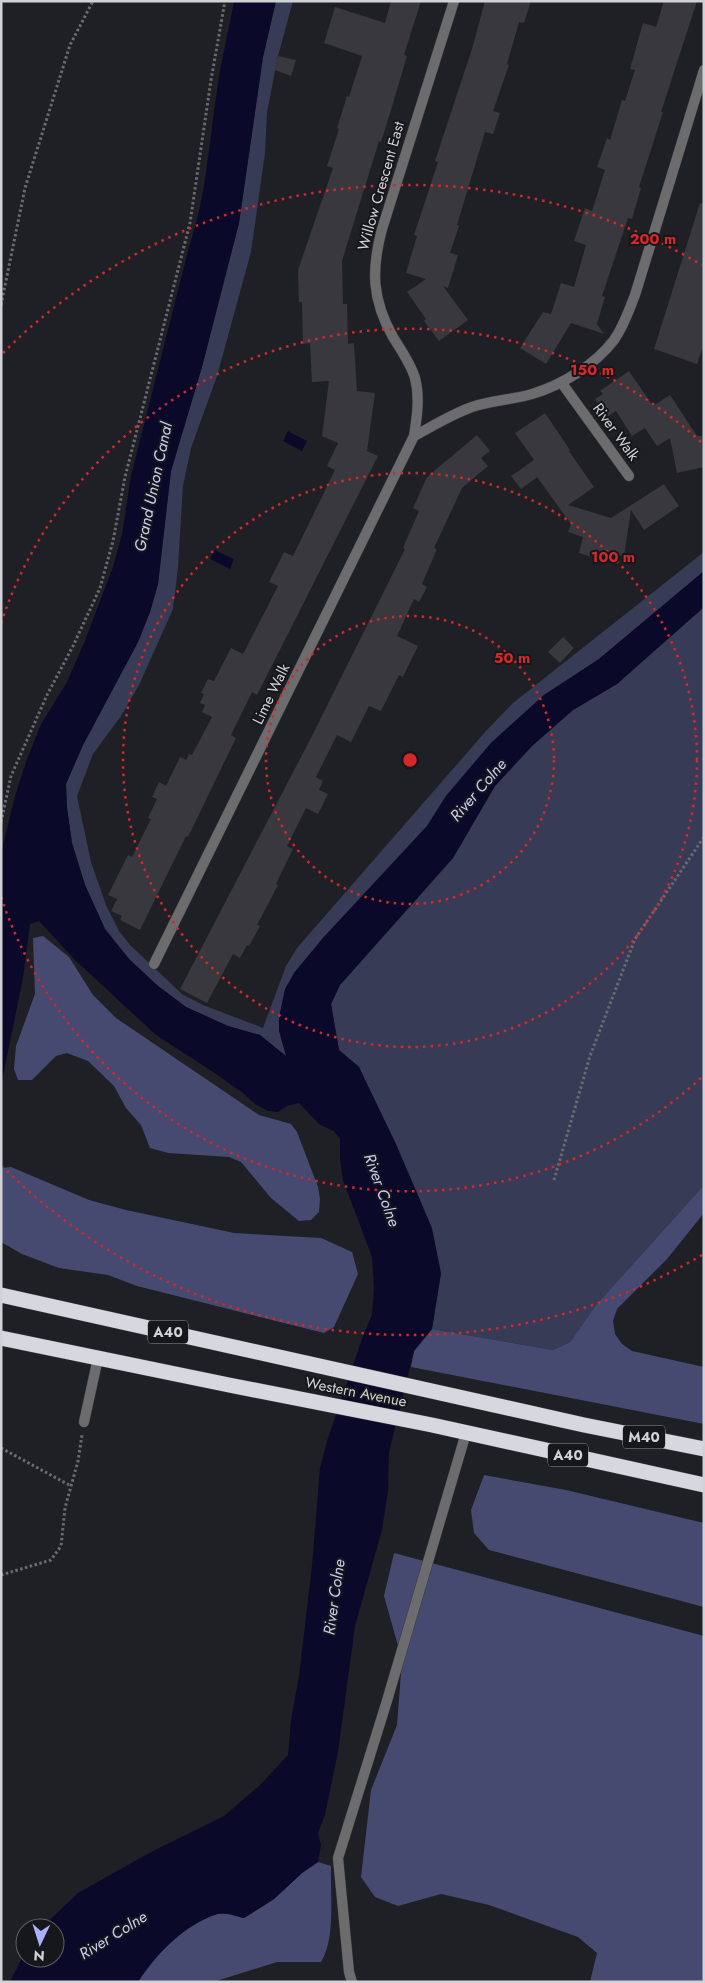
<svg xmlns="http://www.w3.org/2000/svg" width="705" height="1983" font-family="Jost,sans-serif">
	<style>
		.green { fill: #383b56 }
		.forest { fill: #464a71 }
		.water { fill: #0b092a }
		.building { fill: #38383e }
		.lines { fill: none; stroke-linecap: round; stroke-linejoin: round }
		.lane-casing { stroke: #3b3c41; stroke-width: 11 }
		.street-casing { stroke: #3b3c41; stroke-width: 11 }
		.highway-casing { stroke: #3b3c41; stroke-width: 16 }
		.path { stroke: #6a6b6f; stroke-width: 3; stroke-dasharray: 2.5 2.5; stroke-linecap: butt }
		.lane { stroke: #6c6c6f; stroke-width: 10 }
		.street { stroke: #6c6c6f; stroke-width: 10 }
		.highway { stroke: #d7d8df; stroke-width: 15 }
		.ring { fill: none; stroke: #d62828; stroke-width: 2.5; stroke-dasharray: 2.5 5 }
		.labels { text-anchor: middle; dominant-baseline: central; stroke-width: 4; stroke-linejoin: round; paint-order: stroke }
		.shield { fill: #16171b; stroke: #999a9d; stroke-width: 1 }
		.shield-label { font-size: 14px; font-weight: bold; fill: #d1d2d5 }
		.street-label { font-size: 15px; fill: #d1d2d5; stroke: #16171b }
		.water-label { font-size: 16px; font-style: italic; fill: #c8cdf6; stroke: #16171b }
		.centre { fill: #d62828; stroke: #16171b; stroke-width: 2.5 }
		.ring-label { font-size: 15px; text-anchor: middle; font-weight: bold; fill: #d62828; stroke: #16171b; stroke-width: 4; stroke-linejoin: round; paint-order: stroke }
	</style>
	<rect width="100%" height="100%" fill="#1f2025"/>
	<path class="green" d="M276,1H293L278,56L267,112L265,153L251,252L217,376L191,448L183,486L178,567L173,609L139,685L121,716L93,754L77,796L91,862L106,905L119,931L130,945L182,994L203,1005L263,1028L286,966L297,948L486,731L513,703L704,552V571L599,659L544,695L491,743L446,796L427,826L323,938L294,973L281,1039L287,1057L260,1035L228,1026L186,1007L158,986L129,959L105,929L85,885L72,843L67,808L66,784L83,745L138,642L150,612L158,584L171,471L202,367L239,223L263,57Z
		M704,607V1185L596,1305L570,1342L553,1350L432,1329L441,1273L359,1067L339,1050L331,1004L340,985L453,858L495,786L532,746L573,710L617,684Z"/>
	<path class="forest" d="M43,936L69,957L93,995L116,1018L259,1115L291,1124L297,1132L318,1187L320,1199L319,1212L311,1220L299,1221L271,1198L241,1162L229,1157L168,1153L150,1148L141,1125L126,1108L114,1086L88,1061L67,1053L56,1056L32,1080H18L14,1069L16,1046L35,994L33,938Z
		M11,1167L89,1200L126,1210L234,1233L321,1238L352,1252L358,1274L334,1327L324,1333L137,1286L108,1275L59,1268L22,1254L1,1242V1168Z
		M704,1185V1213L667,1259L617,1309L613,1321L615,1334L622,1344L632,1351L704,1367V1424L411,1367L414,1351L432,1329L553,1350L570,1342L596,1305Z
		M484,1475L566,1490L704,1523V1607L489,1550L474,1533L471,1510Z
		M394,1553L704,1636V1982H590L597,1953L578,1937L489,1905L441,1894L398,1906L375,1897L361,1877L371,1790L397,1725L402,1660L384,1596Z
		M318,1862L331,1866C330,1894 336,1938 321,1962H277L213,1982H138C156,1954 185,1924 218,1914C226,1912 236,1916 244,1918L274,1899L302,1873Z"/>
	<path class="water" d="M234,1H276L263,57L239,223L202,367L171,471L158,584L150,612L138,642L83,745L66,784L67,808L72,843L85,885L105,929L129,959L158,986L186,1007L228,1026L260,1035L286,1056L279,1031V1017L285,989L294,973L323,938L427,826L446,796L491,743L544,695L599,659L704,571V607L617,684L573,710L532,746L495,786L453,858L340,985L331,1004L339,1050L359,1067L396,1144L432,1228L441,1273L432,1329L414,1351L389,1452L388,1491L382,1530L355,1626L338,1752L325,1815L318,1833L321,1845L318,1862L302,1873L274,1899L244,1918C236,1916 226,1912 217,1914C185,1924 156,1954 138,1982H10L25,1952V1958H55V1928H41L78,1893L151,1852L224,1816L260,1785L288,1755L291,1720L299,1676L312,1565L320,1468L327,1441L363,1336L372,1315L374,1289L372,1257L343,1180L340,1159V1139L334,1131L320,1125L299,1103L287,1106L278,1112L268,1111L255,1104L243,1093L213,1072L156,1035L76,961L39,921L30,924L23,978L1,1086V853L15,796L26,762L41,724L67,682L84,643L113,567L122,534L131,476L189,247C207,194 209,139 218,84C222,57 229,29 234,1Z
		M288,431L307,441L302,451L283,441Z
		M214,550L234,559L230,569L210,559Z"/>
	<path class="building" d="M391,1H421L404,55L407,56L391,110L381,142L379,141L342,261L343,304H347L348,344L354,343L357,391L375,393L367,451L378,456L257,695L252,692L231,735L236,738L188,837L186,836L140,930L120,920L122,916L111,911L117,899L108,895L128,855L132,857L151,819L148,818L157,799L152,797L159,782L166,786L180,757L186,760L189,754L192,755L212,717L202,712L205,705L200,703L204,694L201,693L208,679L214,681L231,648L243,654L278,586L269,582L284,552L293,556L335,470L327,466L338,443L322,436L329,381L312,382L310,343L303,344L302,302H299L298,270L333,168L327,166L339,129L337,128L347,96L349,97L362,56L324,43L335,7L385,23Z
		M485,1H531L524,23L519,22L507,64L509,65L493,111L500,113L493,134L485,132L457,225L459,226L450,253L458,255L448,288L443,286L468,320L439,341L424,321L426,319L407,292L426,279L406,273L417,236L414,235L438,162L435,161L472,49Z
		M664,1H697L661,112H663L639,187L641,188L632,219L628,218L602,296L605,297L597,324L604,334L571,323L546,364L520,348L543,312L551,314L561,283L574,287L586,245L574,241L585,208L592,211L605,170L597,167L607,138L610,140L622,100L625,101L635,70L630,69L643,23L656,27Z
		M278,56L296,60L291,76L275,70Z
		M700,203L704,204V344L697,364L654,349Z
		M629,371L653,406L670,395L697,436H702L704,467L677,473L670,438L657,446L645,428L632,436L616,411L607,417L595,399L603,394L600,391Z
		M545,413L570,450L569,451L594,487L568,505L611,518L664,484L679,506L644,530L631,510L624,556L604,553L602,560L579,553L583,537L568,532L571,524L537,477L521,489L511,476L534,460L515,433Z
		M477,435L490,451L481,458L488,466L462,488L434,548L437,549L422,584L427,587L419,602L414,599L397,636L418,646L403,677L399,675L381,711L369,706L351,742L337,735L316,777L323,781L319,790L328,794L318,814L306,808L287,846L293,849L276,884L278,885L257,925L260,926L249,946L247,945L240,958L233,954L207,1003L180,989L313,734L405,549L403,548L419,511L413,508L427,477Z
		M563,637L574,648L560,663L548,652Z"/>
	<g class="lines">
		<g class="lane-casing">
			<path id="lane" d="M84,1422L98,1358"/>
		</g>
		<g class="street-casing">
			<path id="street" d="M561,382L629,476
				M414,436C433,426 452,414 472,407C492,400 512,400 532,394C562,385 595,365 614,340C624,326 629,310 635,295L704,70
				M154,964L414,436C417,417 420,397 415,378C411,364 401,350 393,337C372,300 371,270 382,229L454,1
				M352,1982L349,1972L338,1858L386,1704L466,1433"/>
		</g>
		<g class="highway-casing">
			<path id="highway" d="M1,1295L584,1425L704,1449
				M1,1338L229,1385L432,1425L704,1485"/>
		</g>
		<path class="path" d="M1,305L25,188L70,45L93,1
			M1,822L11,776L47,695L73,646L100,588L113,541L125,477L190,223L211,80L225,1
			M554,1180L590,1056L635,939L704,837
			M1,1448L71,1486
			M1,1575L51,1560L61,1546L65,1508L78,1461L82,1435"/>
		<use href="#lane" class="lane"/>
		<use href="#street" class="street"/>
		<use href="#highway" class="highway"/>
	</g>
	<g class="ring">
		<circle cx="410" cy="760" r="144"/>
		<circle cx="410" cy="760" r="287"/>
		<path d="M701 1078A431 431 0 0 1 1 897M1 623A431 431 0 0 1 701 442"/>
		<path d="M702 1255A575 575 0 0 1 3 1167M3 353A575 575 0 0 1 702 265"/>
	</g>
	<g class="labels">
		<g class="shield">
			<rect x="148" y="1320.5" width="40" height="23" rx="4"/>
			<rect x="623" y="1425.5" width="42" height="23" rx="4"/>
			<rect x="548" y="1443.5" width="40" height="23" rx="4"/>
		</g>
		<g class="shield-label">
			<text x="168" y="1332">A40</text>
			<text x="644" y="1437">M40</text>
			<text x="568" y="1455">A40</text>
		</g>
		<g class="street-label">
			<text transform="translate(381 186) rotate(-74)">Willow Crescent East</text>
			<text transform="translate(616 432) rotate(54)">River Walk</text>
			<text transform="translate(271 694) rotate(-64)">Lime Walk</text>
			<text transform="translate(356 1392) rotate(11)">Western Avenue</text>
		</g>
		<g class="water-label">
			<text transform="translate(153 487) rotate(-78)">Grand Union Canal</text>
			<text transform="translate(478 790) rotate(-49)">River Colne</text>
			<text transform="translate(382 1190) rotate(70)">River Colne</text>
			<text transform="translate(334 1597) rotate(-82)">River Colne</text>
			<text transform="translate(113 1935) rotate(-32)">River Colne</text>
		</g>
	</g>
	<circle cx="410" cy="760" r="8" class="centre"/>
	<g class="ring-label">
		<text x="653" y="244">200 m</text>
		<text x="592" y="375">150 m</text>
		<text x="613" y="562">100 m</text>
		<text x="512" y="663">50 m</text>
	</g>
	<rect width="705" height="1983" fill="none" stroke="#d1d2d5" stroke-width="5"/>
	<g transform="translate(40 1943) rotate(184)"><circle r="24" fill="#16171b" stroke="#616265"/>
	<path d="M0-4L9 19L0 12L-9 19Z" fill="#a9b0fc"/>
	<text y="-8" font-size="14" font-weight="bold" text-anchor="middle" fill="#d1d2d5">N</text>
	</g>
</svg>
